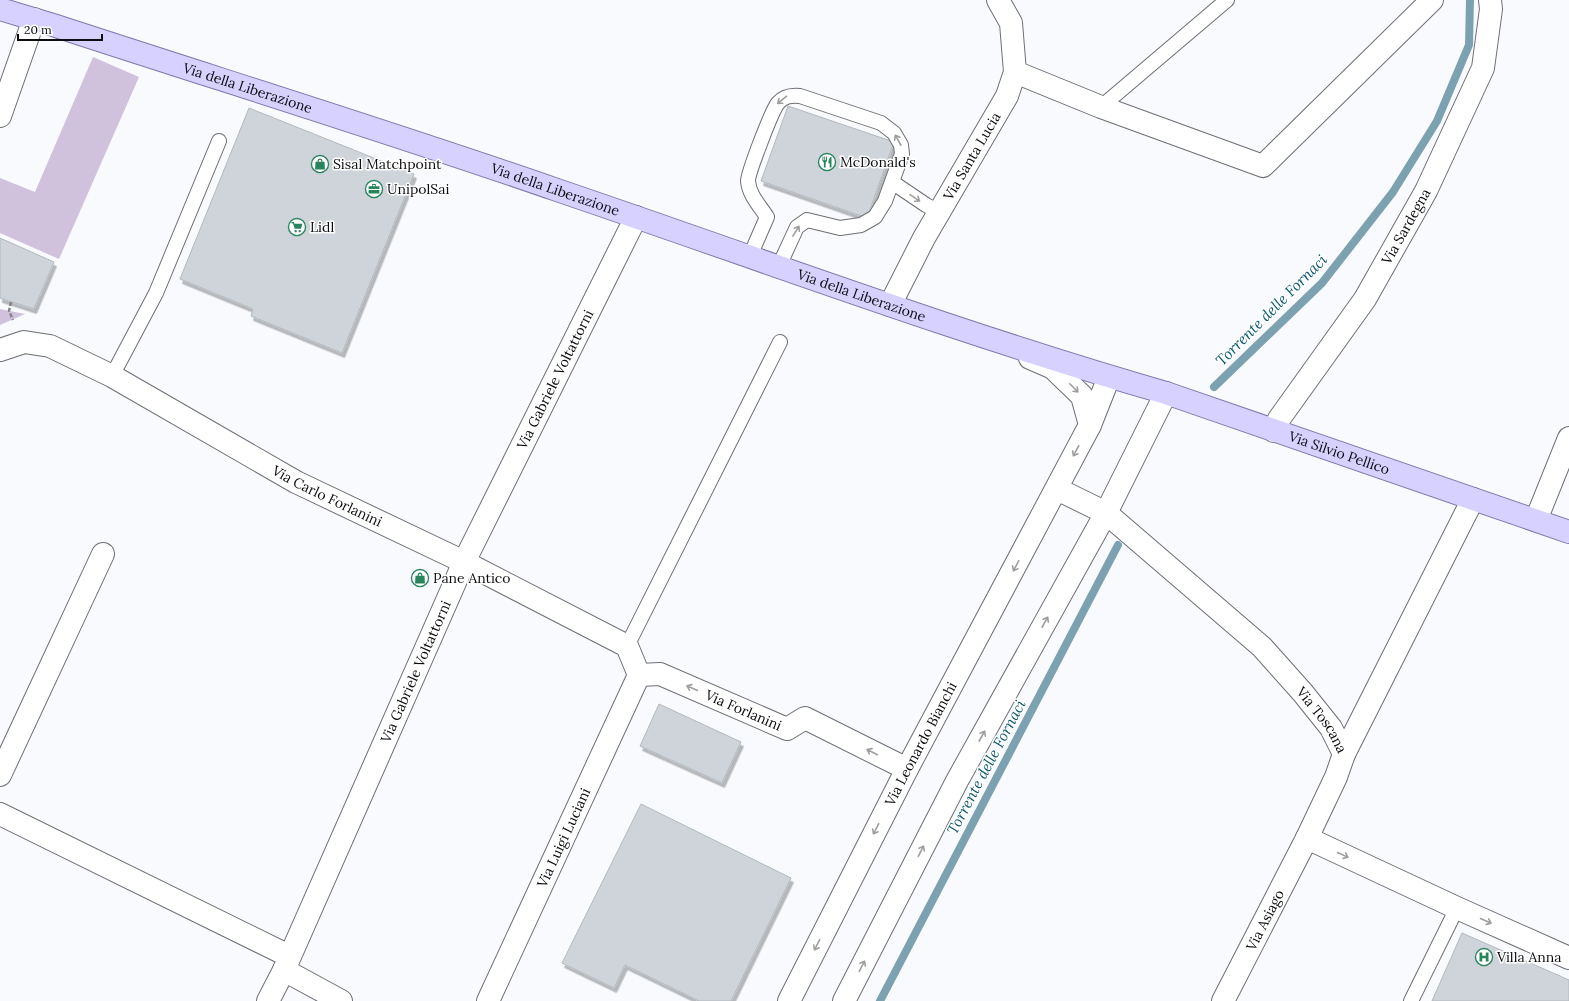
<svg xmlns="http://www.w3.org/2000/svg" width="1569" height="1001" font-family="Lora,serif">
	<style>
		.green { fill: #d0c1dd }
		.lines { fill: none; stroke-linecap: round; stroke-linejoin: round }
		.stream { stroke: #7ca1b0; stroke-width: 8 }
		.building { fill: #ced4da; stroke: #b2b9be; filter: url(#shadow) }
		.service-casing { stroke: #6d6f76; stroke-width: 16 }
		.minor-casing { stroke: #6d6f76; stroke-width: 24 }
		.secondary-casing { stroke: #6d6f76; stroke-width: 24 }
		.primary-casing { stroke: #7d79ab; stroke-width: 24 }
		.path { stroke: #838588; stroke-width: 2.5; stroke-dasharray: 4 2; stroke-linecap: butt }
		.service { stroke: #fff; stroke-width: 14 }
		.minor { stroke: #fff; stroke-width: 22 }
		.secondary { stroke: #fff; stroke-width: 22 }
		.primary { stroke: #d6d1ff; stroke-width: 22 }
		.oneway { stroke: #9e9e9f }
		.labels { text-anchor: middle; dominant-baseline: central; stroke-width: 3; stroke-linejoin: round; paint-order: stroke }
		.street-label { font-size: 14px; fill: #0c0d0f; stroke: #fff }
		.poi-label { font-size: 14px; fill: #0c0d0f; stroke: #fff; text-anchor: start }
		.water-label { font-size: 15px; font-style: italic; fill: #0c586e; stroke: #fff }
	</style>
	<defs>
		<filter id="shadow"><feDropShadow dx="2.5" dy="4.5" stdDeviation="0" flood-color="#0004"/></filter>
	</defs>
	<rect width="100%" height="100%" fill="#f8fafe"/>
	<path class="green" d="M93,57L139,77L59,259L0,233V178L35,192Z
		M0,309L25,314L0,325Z"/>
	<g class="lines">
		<path class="stream" d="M1214,387L1322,283L1393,192L1437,121L1469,45L1470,0
			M880,1001L1118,545"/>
	</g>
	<path class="building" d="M788,106L894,142L867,218L761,181Z
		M249,108L414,174L342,353L251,316L253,309L180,279Z
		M0,238L54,262L34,309L0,298Z
		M659,704L741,742L722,783L640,746Z
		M641,804L791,878L731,1001H699L625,965L614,988L562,963Z
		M1462,933L1569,980V1001H1432Z"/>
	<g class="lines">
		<g class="service-casing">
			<path id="service" d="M1101,107L1227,0
				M892,182L926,205L939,212
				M750,256L767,217C760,206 749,195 748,181C748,173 772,110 778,103C784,96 791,95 800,96L881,123L894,133L901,145L902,154L885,201L875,217L861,225L840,228L807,220L797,227L779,266
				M112,376L156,293L219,141
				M627,646L780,342
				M1411,1001L1457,908"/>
		</g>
		<g class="minor-casing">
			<g id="minor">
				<path d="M1015,72L1101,107L1263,166L1432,0"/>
				<path d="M0,116L34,19"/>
				<path id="s1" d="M0,350L24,342L50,346L112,376L296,482L464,562L627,646L639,675"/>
				<path d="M1030,358L1053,368L1082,396L1090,425"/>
				<path id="s2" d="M1274,431L1279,419L1365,299L1426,191L1483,68L1491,9L1490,0"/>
				<path id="s3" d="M1057,489L1106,513L1262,647L1303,693L1331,728L1344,754L1336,777L1307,838L1223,1001"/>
				<path d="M1536,520L1569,438"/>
				<path id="s4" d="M639,675L660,674L787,729L805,718L907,769"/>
				<path d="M1344,754L1473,499"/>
				<path d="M0,775L103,554"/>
				<path d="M0,814L289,956"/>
				<path d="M1307,838L1457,908L1569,958"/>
				<path d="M284,970L341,1001"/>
				<path id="s5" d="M268,1001L284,970L464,562L636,217"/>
				<path id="s6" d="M488,1001L639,675"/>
				<path id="s7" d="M789,1001L907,769L1090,425L1109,377"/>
				<path d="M844,1001L957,781L1106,513L1166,393"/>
			</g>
		</g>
		<g class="secondary-casing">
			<g id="secondary">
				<path id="s8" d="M890,305L924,238L1007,96L1015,72L1011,23L998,0"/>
			</g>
		</g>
		<g class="primary-casing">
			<g id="primary">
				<path id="s9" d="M0,9L53,25C221,80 390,132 557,190C760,259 961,334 1166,393L1569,532"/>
			</g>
		</g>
		<path class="path" d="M11,302L9,311L13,320"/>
		<use href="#service" class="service"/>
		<use href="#minor" class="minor"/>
		<use href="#secondary" class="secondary"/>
		<use href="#primary" class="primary"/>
	</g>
	<defs><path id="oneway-shaft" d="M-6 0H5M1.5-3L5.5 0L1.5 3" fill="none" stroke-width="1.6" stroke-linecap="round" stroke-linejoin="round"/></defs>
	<g class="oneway">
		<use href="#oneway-shaft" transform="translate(782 100) rotate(141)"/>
		<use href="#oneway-shaft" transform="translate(898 140) rotate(-119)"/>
		<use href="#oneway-shaft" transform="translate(915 198) rotate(34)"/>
		<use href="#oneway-shaft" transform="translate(796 231) rotate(-58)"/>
		<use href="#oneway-shaft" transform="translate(1074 388) rotate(45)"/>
		<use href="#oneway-shaft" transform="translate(1076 451) rotate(118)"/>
		<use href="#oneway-shaft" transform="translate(1016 566) rotate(118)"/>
		<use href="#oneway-shaft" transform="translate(1045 622) rotate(-61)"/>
		<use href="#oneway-shaft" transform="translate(692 688) rotate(-156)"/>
		<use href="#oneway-shaft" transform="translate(982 736) rotate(-61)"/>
		<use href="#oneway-shaft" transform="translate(872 752) rotate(-153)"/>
		<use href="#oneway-shaft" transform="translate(876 829) rotate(117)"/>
		<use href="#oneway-shaft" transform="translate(921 851) rotate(-63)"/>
		<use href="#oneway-shaft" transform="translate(1343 855) rotate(25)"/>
		<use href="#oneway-shaft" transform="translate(1486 921) rotate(24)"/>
		<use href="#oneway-shaft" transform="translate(817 945) rotate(117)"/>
		<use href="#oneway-shaft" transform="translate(862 966) rotate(-63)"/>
	</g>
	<defs>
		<g id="restaurant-ring" transform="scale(0.9)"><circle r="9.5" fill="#fff" stroke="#28845b" stroke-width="1.5"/><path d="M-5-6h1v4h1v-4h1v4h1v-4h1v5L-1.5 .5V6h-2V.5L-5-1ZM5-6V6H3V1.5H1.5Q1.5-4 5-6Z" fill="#28845b"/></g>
		<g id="shop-ring" transform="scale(0.9)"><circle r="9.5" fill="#fff" stroke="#28845b" stroke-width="1.5"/><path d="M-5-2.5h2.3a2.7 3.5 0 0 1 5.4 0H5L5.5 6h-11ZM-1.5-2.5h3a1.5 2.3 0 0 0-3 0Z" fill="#28845b"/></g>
		<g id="office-ring" transform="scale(0.9)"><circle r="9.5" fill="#fff" stroke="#28845b" stroke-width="1.5"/><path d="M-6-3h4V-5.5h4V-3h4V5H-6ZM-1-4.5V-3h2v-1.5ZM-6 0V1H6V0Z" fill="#28845b"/></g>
		<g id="supermarket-ring" transform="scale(0.9)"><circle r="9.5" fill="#fff" stroke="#28845b" stroke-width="1.5"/><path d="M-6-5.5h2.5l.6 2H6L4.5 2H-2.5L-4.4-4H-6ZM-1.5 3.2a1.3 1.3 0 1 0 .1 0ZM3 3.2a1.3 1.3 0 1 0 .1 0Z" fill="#28845b"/></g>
		<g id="hospital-ring" transform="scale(0.9)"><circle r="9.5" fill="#fff" stroke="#28845b" stroke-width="1.5"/><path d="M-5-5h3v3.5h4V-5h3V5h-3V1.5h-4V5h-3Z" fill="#28845b"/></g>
	</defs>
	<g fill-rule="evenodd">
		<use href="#restaurant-ring" x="827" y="162"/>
		<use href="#shop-ring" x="320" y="164"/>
		<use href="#office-ring" x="374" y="189"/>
		<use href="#supermarket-ring" x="297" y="227"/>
		<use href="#shop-ring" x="420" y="578"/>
		<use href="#hospital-ring" x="1484" y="957"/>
	</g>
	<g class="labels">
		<g class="street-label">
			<text stroke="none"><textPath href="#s9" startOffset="260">Via della Liberazione</textPath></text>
			<text stroke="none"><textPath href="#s8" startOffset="170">Via Santa Lucia</textPath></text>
			<text stroke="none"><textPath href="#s9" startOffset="584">Via della Liberazione</textPath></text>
			<text stroke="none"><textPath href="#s2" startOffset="244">Via Sardegna</textPath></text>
			<text stroke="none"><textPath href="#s9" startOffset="908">Via della Liberazione</textPath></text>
			<text stroke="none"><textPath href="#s5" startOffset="685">Via Gabriele Voltattorni</textPath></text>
			<text stroke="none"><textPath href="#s9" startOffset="1411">Via Silvio Pellico</textPath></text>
			<text stroke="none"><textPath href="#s1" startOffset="367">Via Carlo Forlanini</textPath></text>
			<text stroke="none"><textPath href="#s5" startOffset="361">Via Gabriele Voltattorni</textPath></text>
			<text stroke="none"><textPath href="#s4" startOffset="112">Via Forlanini</textPath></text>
			<text stroke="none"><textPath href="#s3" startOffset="355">Via Toscana</textPath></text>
			<text stroke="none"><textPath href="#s7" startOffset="289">Via Leonardo Bianchi</textPath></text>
			<text stroke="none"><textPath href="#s6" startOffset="180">Via Luigi Luciani</textPath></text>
			<text transform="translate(1265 920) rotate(-63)">Via Asiago</text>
		</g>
		<g class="poi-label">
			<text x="840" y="162">McDonald's</text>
			<text x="333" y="164">Sisal Matchpoint</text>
			<text x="387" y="189">UnipolSai</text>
			<text x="310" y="227">Lidl</text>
			<text x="433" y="578">Pane Antico</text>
			<text x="1497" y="957">Villa Anna</text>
		</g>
		<g class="water-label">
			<text transform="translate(1271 310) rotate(-45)">Torrente delle Fornaci</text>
			<text transform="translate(986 767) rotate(-62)">Torrente delle Fornaci</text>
		</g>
	</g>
	<path d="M18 34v6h84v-6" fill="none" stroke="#0c0d0f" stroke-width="2"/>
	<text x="24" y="34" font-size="12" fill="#0c0d0f" stroke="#ffffff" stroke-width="3" paint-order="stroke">20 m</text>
</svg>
